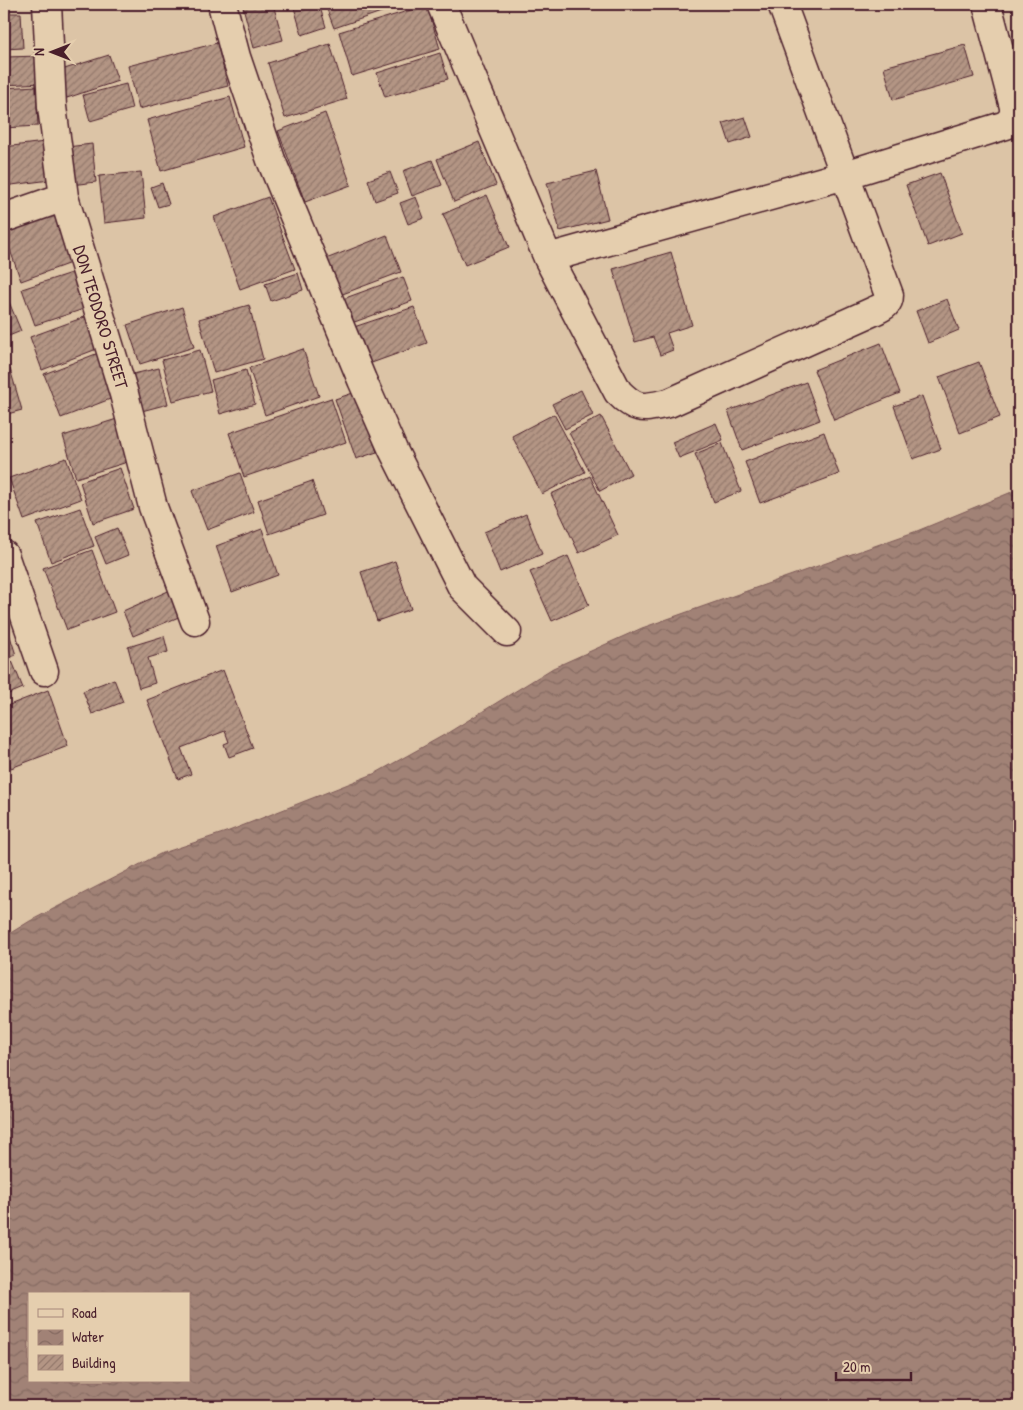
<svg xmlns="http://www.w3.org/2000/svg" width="1023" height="1410" font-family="'Patrick Hand',sans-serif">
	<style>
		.water { fill: url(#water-waves); stroke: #7e5a58; fill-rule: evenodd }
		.building { fill: url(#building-hatch); stroke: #4a1f2b }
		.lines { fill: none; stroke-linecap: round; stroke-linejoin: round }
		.minor-casing { stroke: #4a1f2b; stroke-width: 31 }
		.minor { stroke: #e5ceae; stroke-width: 28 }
		.labels { text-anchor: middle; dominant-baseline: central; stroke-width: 4.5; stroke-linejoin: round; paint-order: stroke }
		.street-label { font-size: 18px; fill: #4a1f2b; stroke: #e5ceae }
	</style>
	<defs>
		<pattern id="water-waves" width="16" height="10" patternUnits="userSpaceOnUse" patternTransform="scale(1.25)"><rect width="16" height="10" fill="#a18276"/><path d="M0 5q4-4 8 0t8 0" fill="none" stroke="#856a61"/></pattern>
		<pattern id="building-hatch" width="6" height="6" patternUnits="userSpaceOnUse" patternTransform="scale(1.25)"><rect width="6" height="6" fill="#b39584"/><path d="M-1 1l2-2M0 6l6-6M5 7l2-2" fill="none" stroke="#94796c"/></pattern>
	</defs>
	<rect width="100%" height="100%" fill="#dcc4a6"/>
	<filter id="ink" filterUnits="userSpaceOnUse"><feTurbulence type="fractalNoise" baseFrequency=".02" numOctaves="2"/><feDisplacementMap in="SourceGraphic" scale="10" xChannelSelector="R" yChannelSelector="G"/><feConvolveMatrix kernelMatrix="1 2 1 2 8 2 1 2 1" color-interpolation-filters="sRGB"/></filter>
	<g filter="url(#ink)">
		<path class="water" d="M1019,489V1406H4V937L30,921L160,854L229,831L376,773L446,734L553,668L642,628L917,531ZM29,1294H189V1381H29Z"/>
		<path class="building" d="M256,4H273L283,40L254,48L243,7Z
			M293,4H319L326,27L302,35Z
			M325,4H405L334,28Z
			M427,5L440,49L352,76L339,32Z
			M4,13H21L23,48L4,49Z
			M217,43L228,86L139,109L128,66Z
			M330,44L347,99L285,118L268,63Z
			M965,45L974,77L893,100L884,67Z
			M440,53L448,79L385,97L377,73Z
			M109,55L118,81L67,98L58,71Z
			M42,56L43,83L4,85V57Z
			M126,84L132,109L90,121L83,95Z
			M36,86L38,126L4,128V88Z
			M230,97L244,147L161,171L147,120Z
			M325,113L351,185L305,202L278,131Z
			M745,117L752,137L730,144L723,123Z
			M45,142L50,180L4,186V147Z
			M479,142L496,185L454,202L437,159Z
			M92,144L96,182L71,185L67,147Z
			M432,160L442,185L412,196L403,171Z
			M596,171L608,219L560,231L547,183Z
			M141,172L146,218L104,223L99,176Z
			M390,172L398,193L375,201L368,180Z
			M940,173L962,233L928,246L906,185Z
			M162,183L169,204L158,207L151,187Z
			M487,195L509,247L465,265L443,214Z
			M268,197L295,269L240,289L214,217Z
			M416,197L424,218L408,224L400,203Z
			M58,209L76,261L21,281L4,233V229Z
			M387,235L401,272L340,295L326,259Z
			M671,252L692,325L667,333L673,350L660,355L653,337L635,342L613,269Z
			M77,271L90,307L35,325L22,289Z
			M298,273L303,290L271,301L265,284Z
			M403,277L412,301L349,324L340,300Z
			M4,279L9,295L4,296Z
			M947,299L959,330L928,343L916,311Z
			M9,302L21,331L4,338V304Z
			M249,305L263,359L214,373L199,319Z
			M182,307L194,347L140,364L127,325Z
			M414,307L427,343L366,365L354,327Z
			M90,315L102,347L42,370L30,337Z
			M881,343L900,393L834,420L814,370Z
			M303,349L319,396L265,415L249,368Z
			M200,350L211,391L173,401L162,360Z
			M101,352L118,396L61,418L44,374Z
			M979,362L1000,417L960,433L939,377Z
			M159,368L168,404L138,412L129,375Z
			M10,369L22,410L4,415V371Z
			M246,370L255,404L220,414L211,380Z
			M806,382L820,420L742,450L728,411Z
			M581,390L593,415L565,429L552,404Z
			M356,392L377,452L356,459L335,399Z
			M922,396L941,449L913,459L894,406Z
			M331,398L346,442L244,477L229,433Z
			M554,414L585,472L542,494L512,436Z
			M601,416L631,474L600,491L569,433Z
			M120,418L134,460L76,478L63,436Z
			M716,423L723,440L679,458L672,442Z
			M824,432L839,474L760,503L745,462Z
			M722,443L741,491L714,502L695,454Z
			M66,458L81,499L24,520L9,478Z
			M120,468L134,509L93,523L80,482Z
			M240,473L254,512L207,530L192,491Z
			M590,476L618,535L579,553L551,494Z
			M312,481L323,515L269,534L258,500Z
			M80,508L94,546L51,562L37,523Z
			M526,514L542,554L500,572L484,532Z
			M117,528L128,555L106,564L95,537Z
			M262,529L278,575L232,592L216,546Z
			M92,550L115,612L67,630L43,568Z
			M568,556L589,605L552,621L530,572Z
			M395,561L411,609L377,621L361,572Z
			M175,588L186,614L133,636L123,611Z
			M8,630L16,655L4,660V632Z
			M164,636L168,652L148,658L155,683L139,688L128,647Z
			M12,661L23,688L4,696V665Z
			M223,670L253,748L229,757L224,744L229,742L225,731L181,748L191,774L178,779L147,700Z
			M114,679L123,702L92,714L83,691Z
			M48,690L68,746L11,768L4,749V707Z"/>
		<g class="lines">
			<g class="minor-casing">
				<path id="minor" d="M47,4L52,107L64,197L124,394L153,507L195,621
					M222,4L236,57L271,160L362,380L393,450L462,587L507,632
					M441,4L548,258L618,392C638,412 643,408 669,403L874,311C882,307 889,305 889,295L782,4
					M4,218L64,197
					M548,258L845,175L1006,125L1014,117V107L987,4
					M4,555L44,671"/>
			</g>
			<use href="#minor" class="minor"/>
		</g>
	</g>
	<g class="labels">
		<g class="street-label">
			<text transform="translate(101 317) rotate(73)">DON TEODORO STREET</text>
		</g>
	</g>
	<rect width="1023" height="1410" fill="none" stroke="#e5ceae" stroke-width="20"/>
	<rect x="10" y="10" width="1003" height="1390" fill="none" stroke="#4a1f2b" stroke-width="2" filter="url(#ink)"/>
	<rect x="28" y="1292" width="162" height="90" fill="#e5ceae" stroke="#a7887a"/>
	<rect x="38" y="1309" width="25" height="8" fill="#e5ceae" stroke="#a7887a"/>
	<text x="72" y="1318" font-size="15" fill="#4a1f2b">Road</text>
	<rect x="38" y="1330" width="25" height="15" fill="url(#water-waves)" stroke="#a7887a"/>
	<text x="72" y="1342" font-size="15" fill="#4a1f2b">Water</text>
	<rect x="38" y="1355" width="25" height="15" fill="url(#building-hatch)" stroke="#a7887a"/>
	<text x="72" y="1368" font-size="15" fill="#4a1f2b">Building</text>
	<g transform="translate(52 52) rotate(270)" stroke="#e5ceae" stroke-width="4" paint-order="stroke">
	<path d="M0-4L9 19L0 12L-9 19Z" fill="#4a1f2b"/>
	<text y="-8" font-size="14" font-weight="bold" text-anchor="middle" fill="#4a1f2b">N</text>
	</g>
	<path d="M836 1372v8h75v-8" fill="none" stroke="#4a1f2b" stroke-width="2.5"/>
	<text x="843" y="1372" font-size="15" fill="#4a1f2b" stroke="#e5ceae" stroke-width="4" paint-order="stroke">20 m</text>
</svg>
